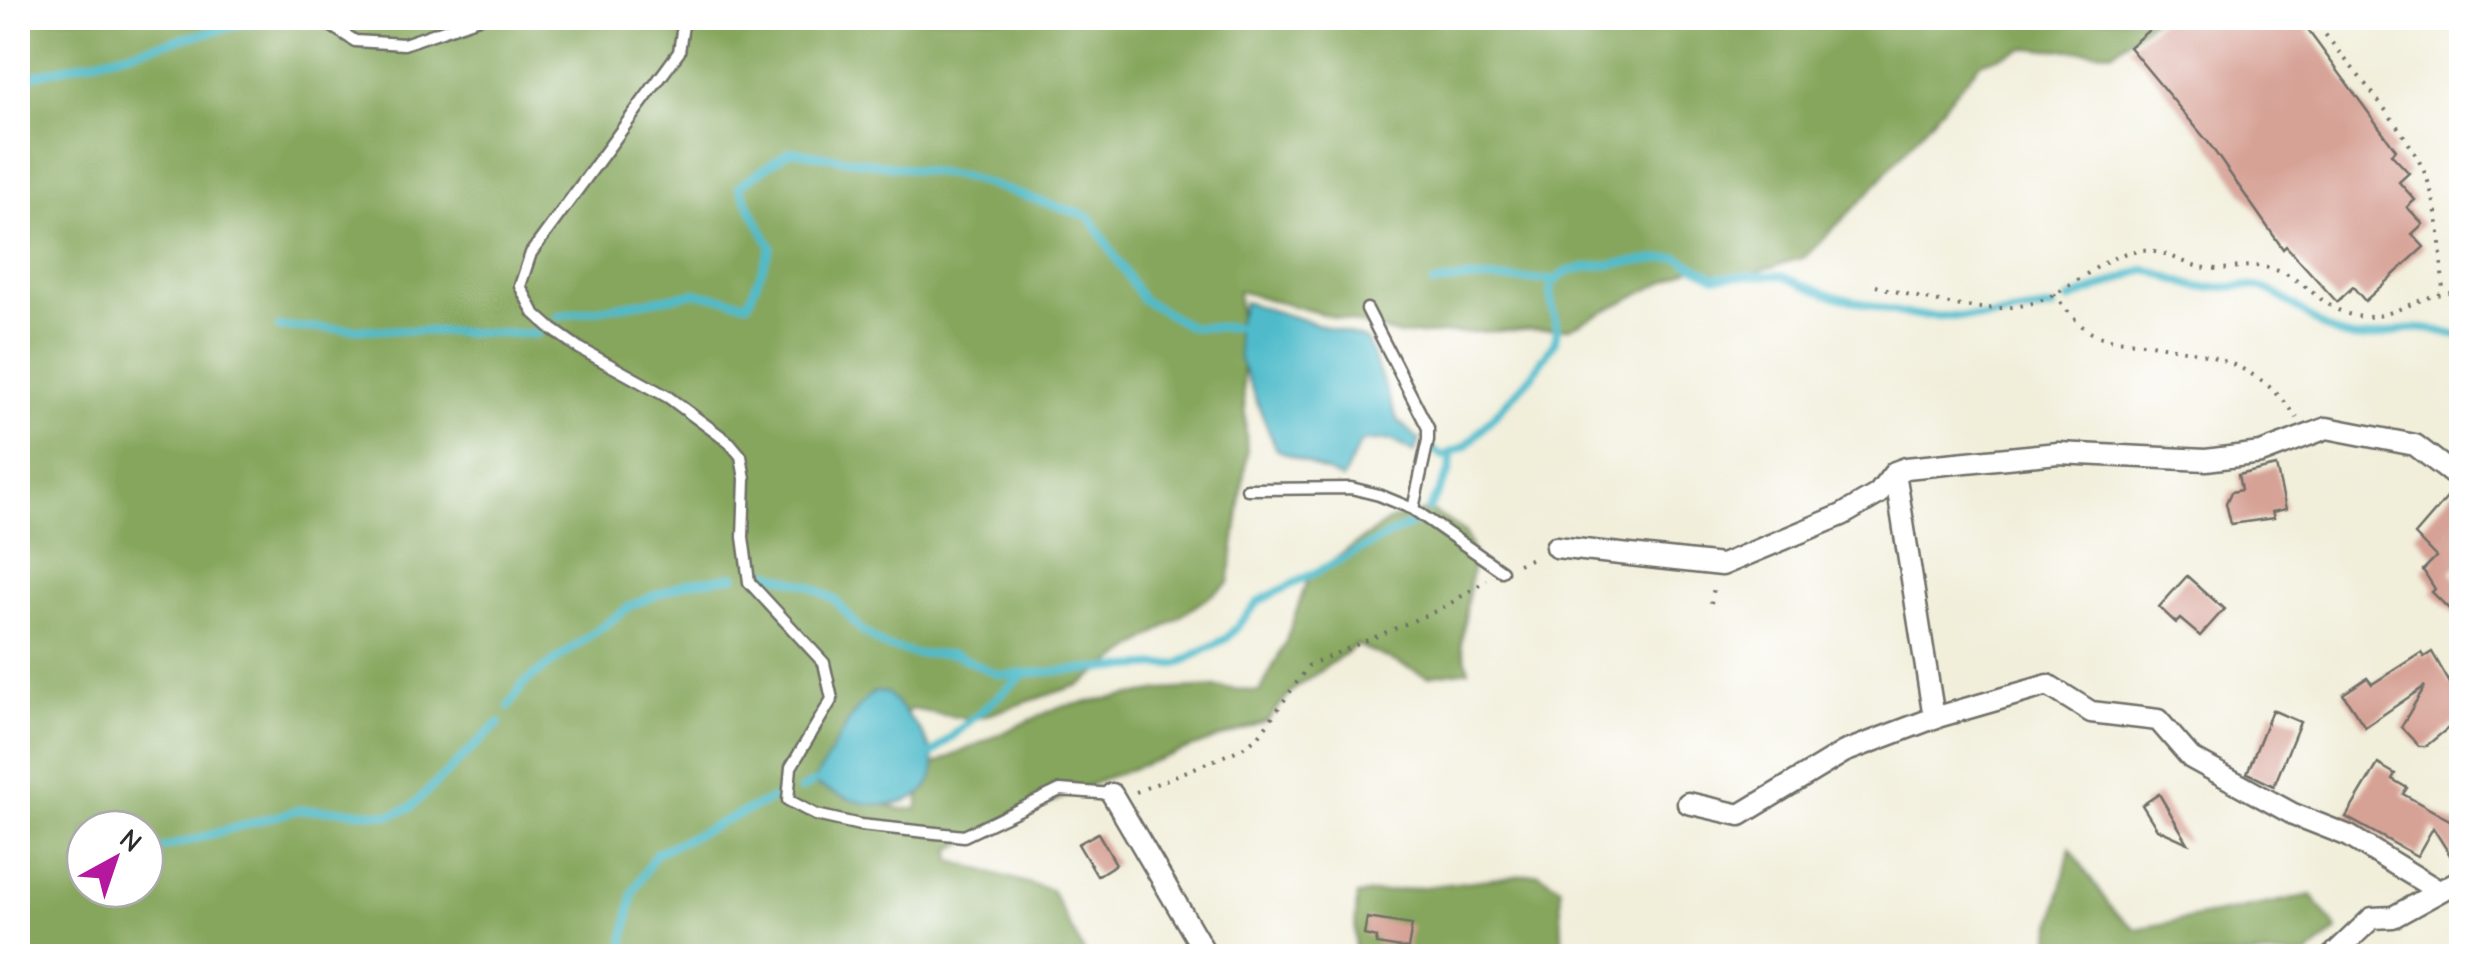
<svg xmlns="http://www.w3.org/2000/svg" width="2479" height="974" font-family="'Comic Neue',sans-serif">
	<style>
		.forest { fill: #85a65b; stroke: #586843; stroke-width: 2.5; fill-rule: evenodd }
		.water { fill: #4fbbca; stroke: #3d737a; stroke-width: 2.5 }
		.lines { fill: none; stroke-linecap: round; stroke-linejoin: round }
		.stream { stroke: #4fbbca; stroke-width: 8 }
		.building { fill: #d7a296 }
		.service-casing { stroke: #706f68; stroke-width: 15 }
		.minor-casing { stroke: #706f68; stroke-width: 25 }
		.path { stroke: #706f68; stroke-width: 4; stroke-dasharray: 2.5 8; stroke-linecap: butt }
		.service { stroke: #fff; stroke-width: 10 }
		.minor { stroke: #fff; stroke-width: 20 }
	</style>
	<rect width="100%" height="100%" fill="#fff"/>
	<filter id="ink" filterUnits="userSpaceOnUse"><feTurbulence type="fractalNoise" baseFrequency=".01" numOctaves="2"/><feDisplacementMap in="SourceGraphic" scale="20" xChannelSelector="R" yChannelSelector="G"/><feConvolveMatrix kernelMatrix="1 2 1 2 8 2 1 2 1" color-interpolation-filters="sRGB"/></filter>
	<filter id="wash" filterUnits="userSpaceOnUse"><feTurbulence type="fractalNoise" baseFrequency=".0048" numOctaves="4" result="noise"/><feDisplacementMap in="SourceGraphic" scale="40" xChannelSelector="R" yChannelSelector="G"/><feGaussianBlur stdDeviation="2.25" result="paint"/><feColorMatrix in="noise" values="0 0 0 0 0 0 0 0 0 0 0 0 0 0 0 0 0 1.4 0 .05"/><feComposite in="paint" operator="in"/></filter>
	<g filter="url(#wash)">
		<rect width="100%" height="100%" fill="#f1eeda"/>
		<path class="forest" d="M18,18H2156L2113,52L2025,48L1980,63L1868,194L1805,257L1733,279L1695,267L1570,328L1400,335L1238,291L1247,452L1229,583L1081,684L972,720L911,709L874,736L862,798L901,809H917L926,768L1059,707L1161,690L1216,687L1260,692L1286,641L1308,578L1390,520L1430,510L1464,531L1474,554L1461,645L1469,670L1428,676L1357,645L1292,691L1267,721L1103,779L951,849L952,861L1051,890L1086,956H18ZM85,829H145V889H85Z
			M2070,848L2113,911L2136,929L2312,895L2337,930L2307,956H2042L2047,952Z
			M1539,873L1560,887L1563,956H1354L1357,895Z"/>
		<path class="water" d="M1244,302L1366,339L1398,421L1420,440L1414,453L1391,440L1361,442L1342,479L1276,449L1239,358L1236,327Z
			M874,692H886C902,710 926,731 932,755C943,798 897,809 864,803C846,799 829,791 812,783C832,755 849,711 874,692Z"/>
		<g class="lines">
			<path class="stream" d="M18,79L250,22L256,18
				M1433,284L1465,279L1555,280
				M2069,300L2146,269C2163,275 2181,283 2198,287C2220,291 2246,281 2267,290C2297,302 2321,335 2355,338C2374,339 2390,332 2408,329C2427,327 2444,332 2462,337
				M558,316L696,293L748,303L771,247L739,186L790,151L965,177L1090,217L1142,299L1190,327H1236
				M279,327L537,334
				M1432,449L1443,456L1466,446L1532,375L1555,341L1557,330L1550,294L1552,283L1566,272L1586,267L1678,257L1715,277L1779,275L1826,294L1910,315L1984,318L2053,308
				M1429,509L1450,471L1451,455
				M766,572L810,586L835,600L860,629L884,646L915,654H954L999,675L1178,664L1227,638L1259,601L1419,520
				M509,707L523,684L632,605L686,583L735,576
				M932,754L1023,675
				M801,790L812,783
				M145,853L298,810H341L391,815L410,808L499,723
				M622,956L633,892L656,853L772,799"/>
		</g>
		<g id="blocks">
			<path class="building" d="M2163,18H2299L2396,150L2391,154L2409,173L2399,182L2415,200L2407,207L2423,224L2412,234L2424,247L2365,301L2353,287L2337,302L2286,246L2283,249L2208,142L2129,47Z
				M2276,466L2286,509L2272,512L2274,518L2231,524L2226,503L2231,492L2241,490L2238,475Z
				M2453,491L2462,495V561L2451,572L2462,583V622L2432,592L2435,589L2423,570L2436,557L2415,535Z
				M2187,576L2224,609L2200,636L2180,619L2176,623L2159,607Z
				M2432,652L2451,685L2462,674V717L2426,746H2419L2401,727L2425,686L2365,727L2343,694L2367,678L2372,684L2421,653L2424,657Z
				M2272,710L2300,722L2274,786L2247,773Z
				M2378,764L2395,774L2392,779L2407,788L2403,794L2462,827V865L2457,866L2433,828L2417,856L2346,817Z
				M2159,794L2188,843L2157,829L2142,805Z
				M1098,833L1116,864L1097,876L1078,844Z
				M1367,918L1412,925L1408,949L1376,944L1377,938L1364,935Z"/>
		</g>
	</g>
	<g filter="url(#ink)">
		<use href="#blocks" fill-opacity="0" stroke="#706f68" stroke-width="2.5"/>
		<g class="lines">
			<g class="service-casing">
				<path id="service" d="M319,18L355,41L404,44L479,18
					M684,18L679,52L531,253L520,286L534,313L552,329L579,348L668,397L730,443L741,456L745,479L743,537L749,582L824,663L832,699L791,767L788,800L816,815L860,825L964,836L1060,790L1112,794
					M1367,309L1428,428V440L1413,509L1502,571
					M1247,489L1351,488L1379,495L1413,509"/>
			</g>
			<g class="minor-casing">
				<path id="minor" d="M1895,472L1934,718
					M1556,547L1722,565L1842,515L1878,494L1895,472L1906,468L2058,453L2206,460L2261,453L2327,428L2415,445L2462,481
					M1112,794L1207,956
					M1688,803L1740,815L1844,752L1934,718L2048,685L2091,712L2158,720L2191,758L2293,814L2349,836L2437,890
					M2332,956L2372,918L2393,917L2462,879"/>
			</g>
			<path class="path" d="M2313,18C2346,64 2405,125 2426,176C2440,212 2441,254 2443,292
				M1876,286C1930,300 1992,321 2047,298C2079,284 2113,247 2149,250C2168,252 2187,266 2207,268C2237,272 2249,259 2281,272C2314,286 2327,316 2367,317C2397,317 2425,290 2462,293
				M2054,294C2065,308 2081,330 2098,336C2112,341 2129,341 2144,343C2207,353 2259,362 2297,418
				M1518,564L1537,556
				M1711,603L1714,588
				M1136,792L1241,749L1259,736L1309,665L1443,608L1487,580"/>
			<use href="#service" class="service"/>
			<use href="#minor" class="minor"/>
		</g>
	</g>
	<rect width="2479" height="974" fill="none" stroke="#fff" stroke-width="60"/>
	<g transform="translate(115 859) rotate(40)"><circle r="48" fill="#ffffff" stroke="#aaaaaa" stroke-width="2.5"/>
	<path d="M0-8L18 38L0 25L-18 38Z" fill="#b5179e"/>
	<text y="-15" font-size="28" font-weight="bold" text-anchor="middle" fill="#2b2b2b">N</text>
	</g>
</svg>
